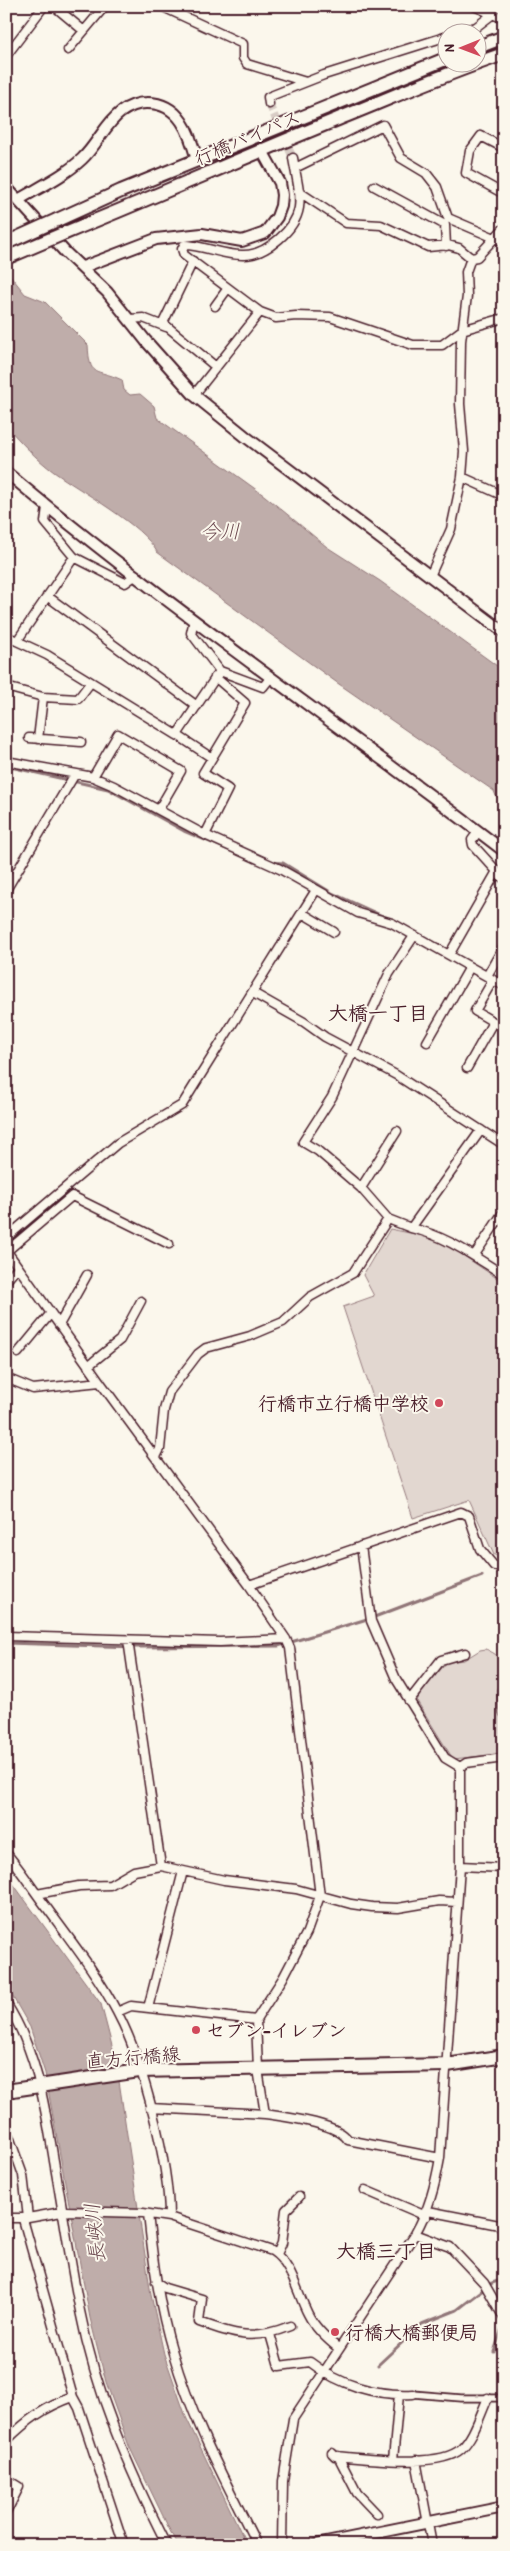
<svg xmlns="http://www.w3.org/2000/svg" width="510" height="2551" font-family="'Patrick Hand','Klee One',sans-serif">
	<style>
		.green { fill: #e2d7d0; stroke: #967b7e }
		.water { fill: #bfadaa; stroke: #907477 }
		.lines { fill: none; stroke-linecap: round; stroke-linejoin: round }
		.stream { stroke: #907477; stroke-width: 3 }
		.minor-tunnel { stroke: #d8ccc5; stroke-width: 8; stroke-dasharray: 8 4; stroke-linecap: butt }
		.pedestrian-casing { stroke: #4a1f2b; stroke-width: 9 }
		.minor-casing { stroke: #4a1f2b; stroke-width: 11 }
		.tertiary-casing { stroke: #4a1f2b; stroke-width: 14 }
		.primary-casing { stroke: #4a1f2b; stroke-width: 16 }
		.trunk-casing { stroke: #4a1f2b; stroke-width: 16 }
		.pedestrian { stroke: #fbf7ec; stroke-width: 5.5 }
		.minor { stroke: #fbf7ec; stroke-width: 8 }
		.tertiary { stroke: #fbf7ec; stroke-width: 10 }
		.primary { stroke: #fbf7ec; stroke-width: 12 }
		.trunk { stroke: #fbf7ec; stroke-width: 12 }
		.trunk-bridge-casing { stroke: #4a1f2b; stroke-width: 16; stroke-linecap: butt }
		.trunk-bridge { stroke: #fbf7ec; stroke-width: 12 }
		.poi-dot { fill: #d1495b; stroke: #fbf7ec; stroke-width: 2 }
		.labels { text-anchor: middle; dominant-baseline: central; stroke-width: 4; stroke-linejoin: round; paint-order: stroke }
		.street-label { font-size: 19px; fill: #4a1f2b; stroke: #fbf7ec }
		.poi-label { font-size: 19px; font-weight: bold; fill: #4a1f2b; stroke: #fbf7ec; text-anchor: start }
		.water-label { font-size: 20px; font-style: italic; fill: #6d4a51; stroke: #fbf7ec }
		.neighbourhood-label { font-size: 20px; font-weight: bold; fill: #4a1f2b; stroke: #fbf7ec }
	</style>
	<rect width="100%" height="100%" fill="#fbf7ec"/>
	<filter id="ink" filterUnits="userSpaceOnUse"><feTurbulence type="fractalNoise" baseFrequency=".02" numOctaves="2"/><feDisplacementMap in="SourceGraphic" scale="10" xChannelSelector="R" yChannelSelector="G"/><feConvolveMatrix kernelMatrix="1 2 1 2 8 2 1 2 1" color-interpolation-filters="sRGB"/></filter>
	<g filter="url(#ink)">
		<path class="green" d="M390,1229L439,1239L504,1283V1556L494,1555L469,1500L413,1518L343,1307L374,1296L363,1275Z
			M486,1649L495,1654L498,1659L501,1754L453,1759L417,1701L420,1694L447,1662L464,1660L480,1650Z"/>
		<path class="water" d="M6,270L25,294L45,302L88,345C90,379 94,367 122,380L124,390L130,395L140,394L154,406L157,418L265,496L327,547L380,581L504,671V803L496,796L494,791L336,682L157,552C143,525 80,491 54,472C36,459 21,442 6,426Z
			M6,1874L101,2004L116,2061L151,2295L164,2354L186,2417L247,2545H177L129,2446L106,2382L90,2318L45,2073L30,2027L6,1985Z"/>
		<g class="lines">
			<path class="stream" d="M6,766L108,789L184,831L253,860
				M270,862L283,863L332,893L387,918
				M6,1643L136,1647L278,1646L377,1616L482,1576
				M494,2352L504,2322
				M378,2365L422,2324L457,2310L492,2283L504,2279"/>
			<path class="minor-tunnel" d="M269,104L293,158"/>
			<g class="pedestrian-casing">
				<path id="pedestrian" d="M413,2394L461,2398H504"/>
			</g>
			<g class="minor-casing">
				<path id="minor" d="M54,6L84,31
					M161,6L243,44V58L247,64L306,82
					M474,6L504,19
					M458,32L476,27L493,14
					M68,50L105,6
					M6,56L44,6
					M269,104L268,97L324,75L448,36
					M504,148L481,136L470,151L466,173L504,194
					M293,158C299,194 309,213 279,239C270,247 257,255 244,255C224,256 204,245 184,245L182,249L184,255L260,312L276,318L296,316L330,317L413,345H442L462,330L504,318
					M295,168L383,125L401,158L426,173L437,187L448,218L504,242
					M374,186L445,225L446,246
					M298,191L346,223L381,225L428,247L448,245L459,248L471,258
					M193,261L163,323L216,367
					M215,306L228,288
					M130,319L143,318L166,327
					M194,395L260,312
					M462,477L504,496
					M47,507L45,522L74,557L125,583L136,575
					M430,576L451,529L462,477L464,451L460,404L461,341L467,296L466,272L471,258L477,257L504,228
					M47,596L197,706
					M194,620L191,633L220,671
					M6,636L47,655L177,735L220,671L263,687L271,677
					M17,641L74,557
					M6,687L43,697L78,699L91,682
					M177,735L212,758L245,703L215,677
					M29,738L81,742
					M38,739L43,697
					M6,761L93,777L114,786L205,835L280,869L358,913L392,923L504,986
					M93,777L118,734L181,771L159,809
					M478,832L472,840L473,845L504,879
					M205,835L228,789L203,773L212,758
					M6,890L75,774
					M302,913L334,932
					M414,936L389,974L332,1097L303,1142L318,1151L361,1188L388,1219L411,1228L481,1130
					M449,955L496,873
					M487,976L504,946
					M493,980L475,1011L504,1028
					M253,993L304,1022L325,1037L396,1075L504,1145
					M427,1042L470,967
					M467,1068L493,1022
					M361,1188L397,1131
					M411,1228C447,1236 473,1256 504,1275
					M6,1238L118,1143L182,1105L316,890
					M6,1250L100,1382L249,1585L286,1639L290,1648L320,1896L307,1932L283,1978L256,2020L258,2069L265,2114L150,2108
					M7,1251L72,1196L169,1244
					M474,1256L504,1211
					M6,1281L18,1267
					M59,1325L87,1275
					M18,1353L51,1313
					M88,1366L120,1340L141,1301
					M6,1378L33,1389L100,1382
					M156,1457L160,1449L164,1410L169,1392L198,1354L206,1348L250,1336L283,1322L310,1297L353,1273L388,1219
					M361,1546L371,1621L396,1679L445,1758L460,1767
					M249,1585L461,1512L469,1516L480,1549L494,1566H504
					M6,1636L220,1642L286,1639
					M128,1640L161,1866
					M502,1690L504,1713
					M409,1701L441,1660L465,1653
					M460,1767L466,1763L504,1758
					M6,1853C21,1870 33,1890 47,1908C71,1941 98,1975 117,2012C143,2060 169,2163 169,2217
					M460,1866L504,1868
					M37,1894L79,1886L110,1885L134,1871L161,1866L224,1880L296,1889L351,1904L372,1907L398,1908L439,1901L457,1902
					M6,2003C37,2051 45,2106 54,2161C63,2211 70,2261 80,2311C96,2394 129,2470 167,2545
					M148,2008L183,1871
					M117,2012L131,2006L256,2020
					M265,2114C285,2117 338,2123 348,2140L440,2158
					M6,2128L23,2175L28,2218
					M365,2190L426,2216
					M428,2211L504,2226
					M148,2214C153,2261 159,2307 173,2353C192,2420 226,2482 257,2545
					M6,2218H28L67,2211L143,2213L169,2217L272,2251C292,2264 297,2293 308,2314C315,2328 326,2338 338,2348
					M23,2219L73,2397L79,2408L124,2545
					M415,2234L450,2247L484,2283L504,2318
					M277,2254L282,2243L286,2210L299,2197
					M156,2282L165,2288L202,2299L199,2322C236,2335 253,2341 290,2326
					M270,2334L279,2366L310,2362C339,2385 376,2396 413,2394
					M6,2441C27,2420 45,2407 73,2397
					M332,2453L335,2456C364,2458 439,2469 461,2449C474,2437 480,2415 488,2398
					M338,2456L357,2493L377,2514
					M393,2460L399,2395
					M416,2460L432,2545
					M6,2479L19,2487L6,2513
					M282,2545L283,2481L293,2419L415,2234C429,2209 435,2186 440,2158L460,1866V1767"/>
			</g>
			<g class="tertiary-casing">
				<path id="tertiary" d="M6,187L65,252L107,292L146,341L194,395L246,437L504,632
					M18,200C40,187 64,176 82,159C97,145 105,124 121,112C128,107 138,103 146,103C180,102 190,134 197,160
					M83,267L156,239L202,234L242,241L265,233L277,217L281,206L282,195L280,183L261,149
					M6,472C166,607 339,724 504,851
					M316,2545L504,2507"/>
			</g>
			<g class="primary-casing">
				<path id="primary" d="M6,2091L139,2071L447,2065L504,2056"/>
			</g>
			<g class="trunk-casing">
				<path id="trunk" d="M478,47L504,37
					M57,220L121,191L448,58
					M65,233C156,196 247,156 338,119C393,97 447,73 504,54"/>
			</g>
			<use href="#pedestrian" class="pedestrian"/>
			<use href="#minor" class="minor"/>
			<use href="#tertiary" class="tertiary"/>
			<use href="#primary" class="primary"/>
			<use href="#trunk" class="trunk"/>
			<g class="trunk-bridge-casing">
				<path id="trunk-bridge" d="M6,243L57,220
					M6,258L65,233"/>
			</g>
			<use href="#trunk-bridge" class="trunk-bridge"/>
		</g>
	</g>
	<g class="poi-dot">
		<circle cx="439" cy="1403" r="5"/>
		<circle cx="196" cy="2030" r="5"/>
		<circle cx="335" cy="2332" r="5"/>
	</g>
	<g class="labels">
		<g class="street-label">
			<text transform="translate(247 137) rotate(-23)">行橋バイパス</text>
			<text transform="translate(133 2057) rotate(-5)">直方行橋線</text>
		</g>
		<g class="poi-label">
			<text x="429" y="1403" text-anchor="end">行橋市立行橋中学校</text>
			<text x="206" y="2030">セブン-イレブン</text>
			<text x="345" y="2332">行橋大橋郵便局</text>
		</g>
		<g class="water-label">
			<text x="220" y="530">今川</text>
			<text transform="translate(94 2233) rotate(-96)">長峡川</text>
		</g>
		<g class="neighbourhood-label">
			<text x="378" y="1012">大橋一丁目</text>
			<text x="386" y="2250">大橋三丁目</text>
		</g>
	</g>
	<rect width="510" height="2551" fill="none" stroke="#fbf7ec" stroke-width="25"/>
	<rect x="12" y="12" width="485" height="2526" fill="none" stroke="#4a1f2b" stroke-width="2" filter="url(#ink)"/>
	<g transform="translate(462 48) rotate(269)"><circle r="24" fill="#fbf7ec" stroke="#b4a19f"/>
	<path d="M0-4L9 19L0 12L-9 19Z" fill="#d1495b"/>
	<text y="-8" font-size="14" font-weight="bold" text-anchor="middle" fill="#4a1f2b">N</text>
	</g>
</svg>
